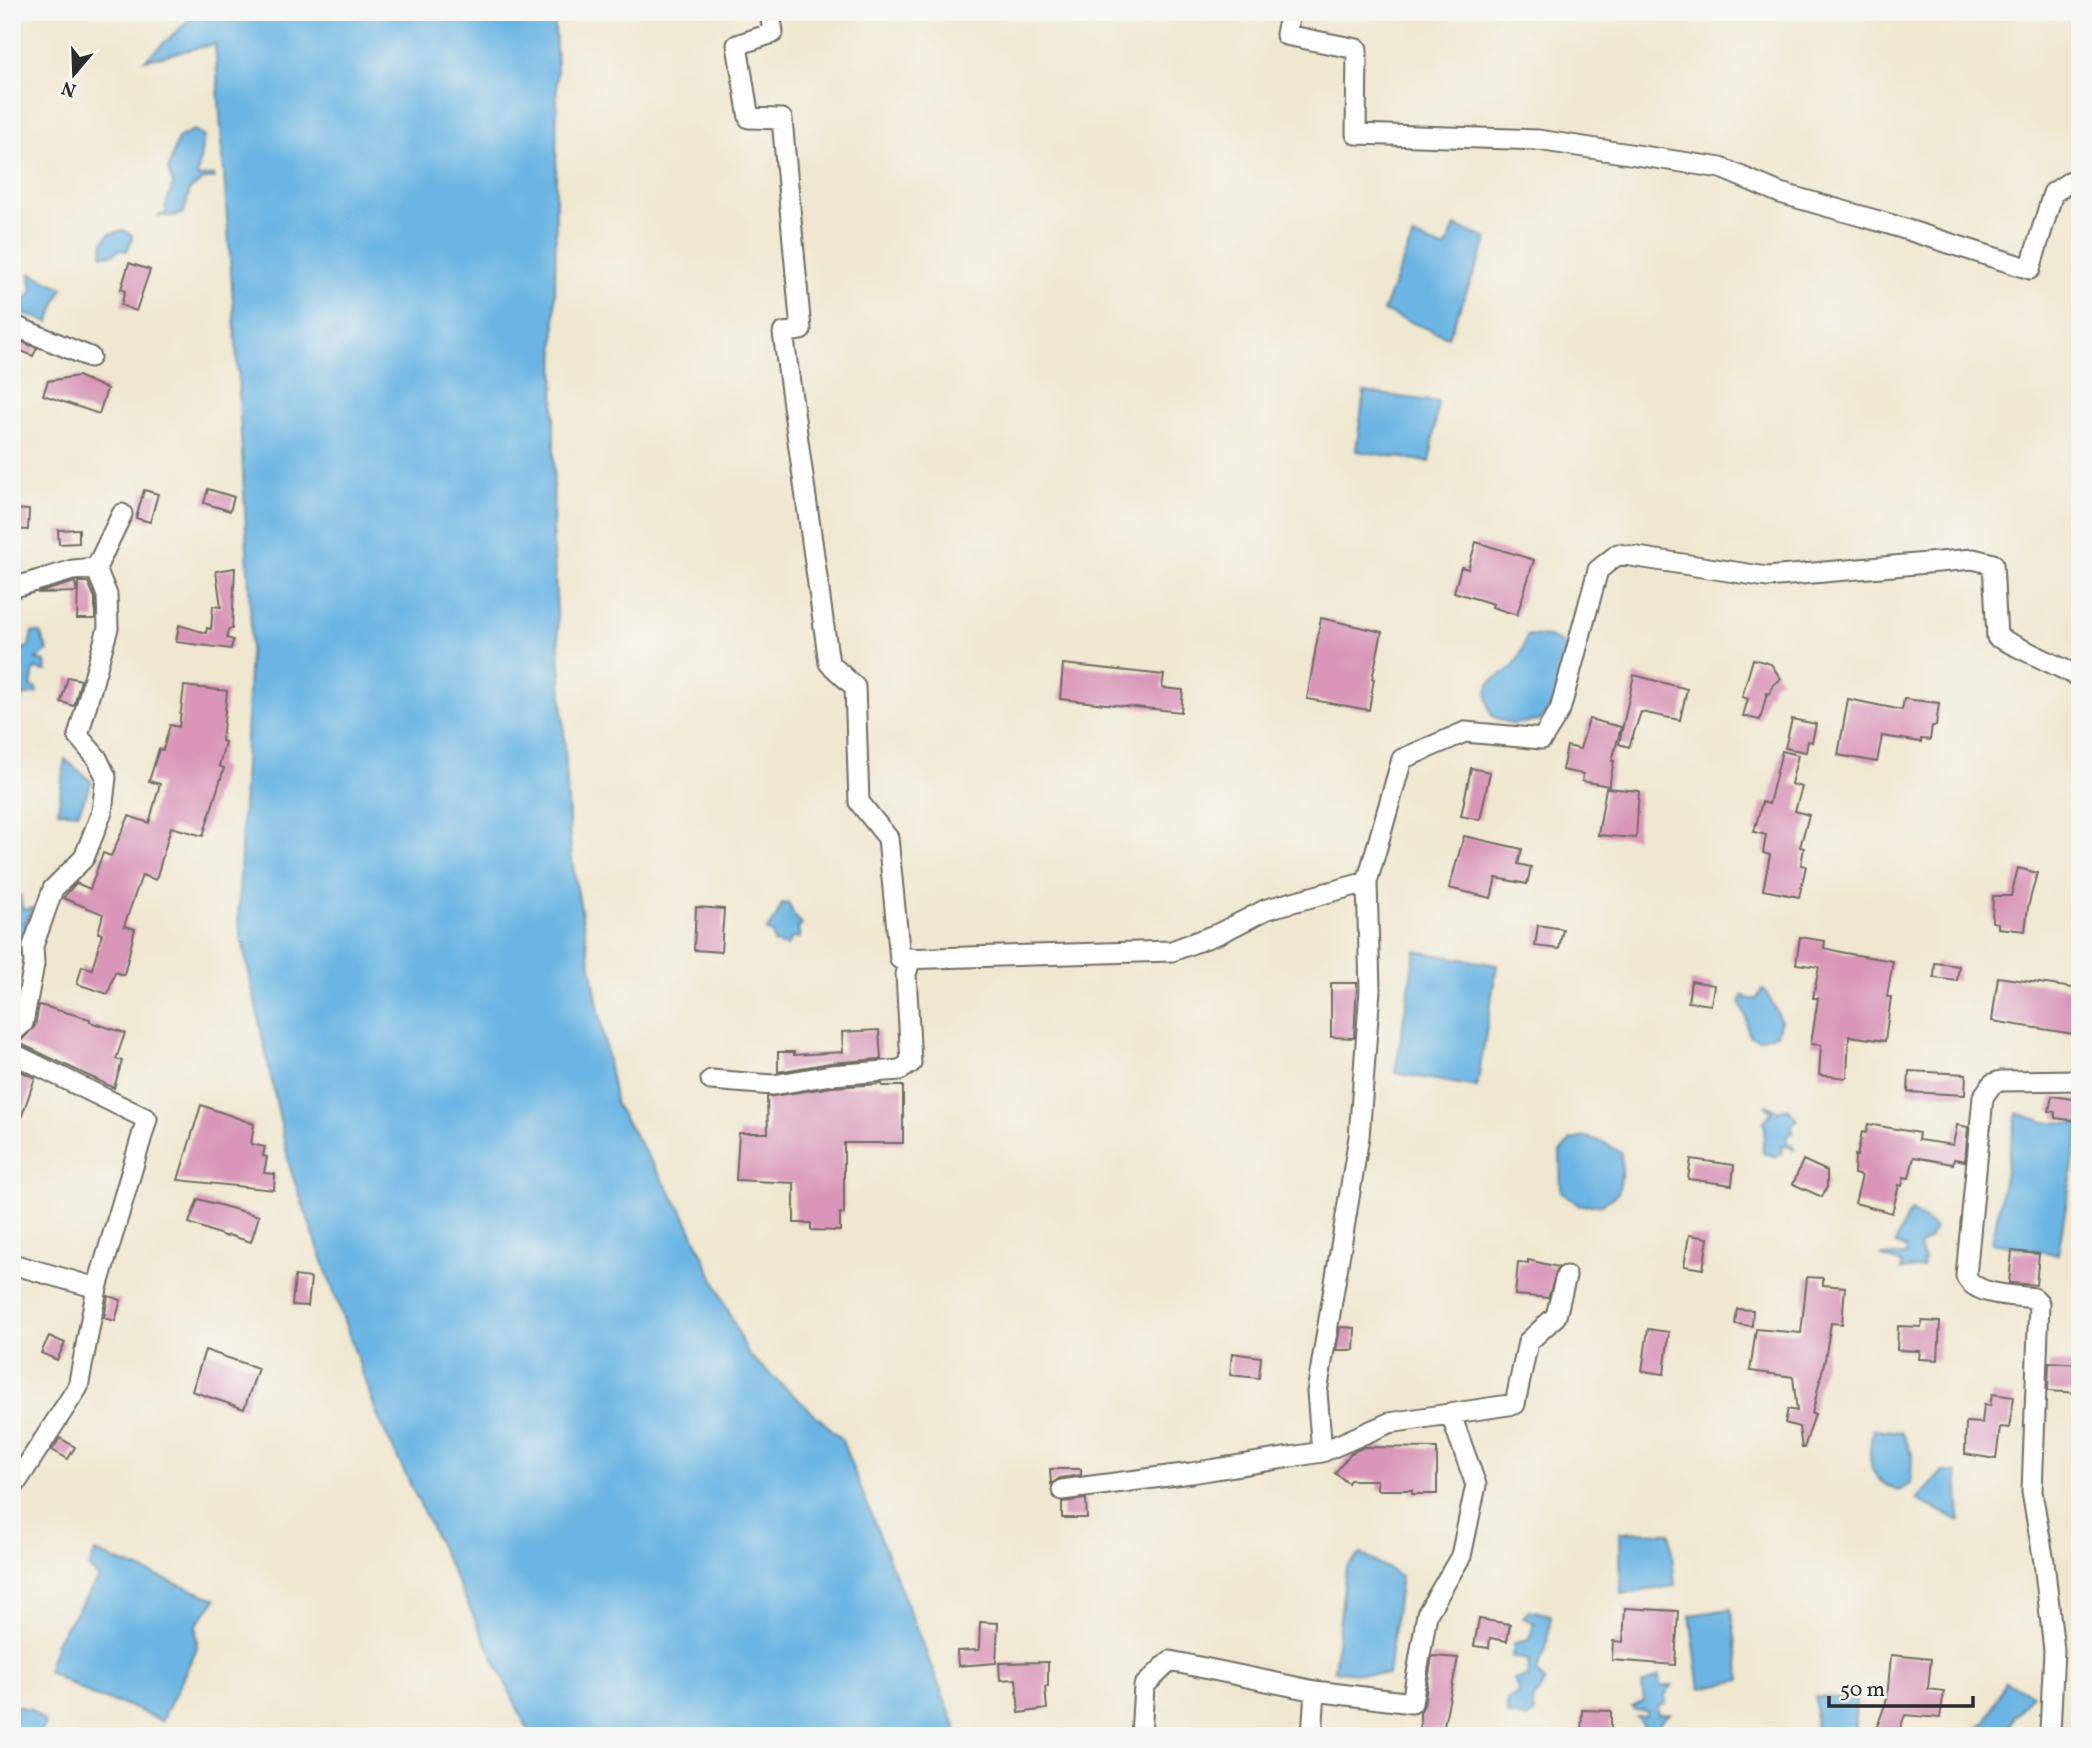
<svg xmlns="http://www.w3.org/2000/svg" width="2092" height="1748" font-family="Vollkorn,serif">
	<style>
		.water { fill: #6ab5e3; stroke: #4a7087; stroke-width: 2 }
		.building { fill: #d996b8 }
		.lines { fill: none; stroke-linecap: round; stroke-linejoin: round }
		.minor-casing { stroke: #706d64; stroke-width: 23 }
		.minor { stroke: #fff; stroke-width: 19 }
	</style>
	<rect width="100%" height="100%" fill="#f6f6f2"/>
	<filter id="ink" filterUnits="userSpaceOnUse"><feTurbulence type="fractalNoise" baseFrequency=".0143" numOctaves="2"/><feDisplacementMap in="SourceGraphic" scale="14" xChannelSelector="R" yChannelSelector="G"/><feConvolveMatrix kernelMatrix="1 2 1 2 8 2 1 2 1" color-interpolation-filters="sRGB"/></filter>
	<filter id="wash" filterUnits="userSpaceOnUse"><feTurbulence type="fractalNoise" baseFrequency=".00686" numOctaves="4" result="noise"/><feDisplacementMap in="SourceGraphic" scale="28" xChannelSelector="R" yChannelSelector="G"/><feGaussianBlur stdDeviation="1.57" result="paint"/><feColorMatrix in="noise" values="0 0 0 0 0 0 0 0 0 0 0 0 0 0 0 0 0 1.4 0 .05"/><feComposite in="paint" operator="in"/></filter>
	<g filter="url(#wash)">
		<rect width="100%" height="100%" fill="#efe7cf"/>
		<path class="water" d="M198,12H554L557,63L553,543L571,855L616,1105L685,1216L748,1354L841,1438L959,1736H531L378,1417L290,1168L238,921L251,627L238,374L215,44L145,60Z
			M194,130L204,136L197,176L198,177L213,175L214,178L204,180L190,189L184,213L174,216H157L167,213L165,208L173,184L168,170L178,138Z
			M1455,226L1488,239L1448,337L1383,311L1413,236L1445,249Z
			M124,230L132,235V239L127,251L119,250L114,254L102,255L103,242L109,234Z
			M30,273L63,288C56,299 54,310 49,322L23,313V300L32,293Z
			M1364,392L1438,402L1430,462L1356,451Z
			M32,632L40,633L48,651L36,659L45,662L47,671L34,669L31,687L36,688L37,693L22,696L21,701H16L12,697V636L18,635L23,650L29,646Z
			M1527,635L1549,637L1567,645C1562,673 1559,700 1540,721L1511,724L1492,716C1487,704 1483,689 1494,679C1500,674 1508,673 1513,666C1521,657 1523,647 1527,635Z
			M65,759L92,782L78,813L58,811Z
			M20,895L23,910L33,908L25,923L32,928L21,939L24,953L12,954V900Z
			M782,903L789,904L793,914L802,925L798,928L800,938H792L787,946L774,943L772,932L766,931L776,917Z
			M1415,951L1497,965L1477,1087L1395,1073Z
			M1762,989L1765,990L1781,1020L1777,1034L1758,1039L1749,1036C1747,1030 1748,1023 1746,1017C1742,1007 1738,1006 1743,995L1749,999H1757Z
			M1765,1105L1779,1111L1787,1108L1798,1120L1792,1124L1793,1133L1788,1135L1787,1142L1794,1146V1150L1788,1146L1781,1145L1782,1152L1776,1157L1763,1152C1761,1142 1767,1133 1764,1121L1772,1112Z
			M2017,1113L2045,1122L2080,1123L2058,1254L1992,1243Z
			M1586,1137L1605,1143L1621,1153L1622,1172L1618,1193L1603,1204L1580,1206L1561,1192L1560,1152L1571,1140Z
			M1912,1211L1935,1228L1929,1239L1920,1246L1921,1254L1924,1259L1923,1267L1901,1270L1902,1264L1881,1256L1906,1255V1248L1895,1244L1905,1220Z
			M1873,1429L1901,1432L1912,1454L1911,1483L1899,1491C1867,1480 1867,1459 1873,1429Z
			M1942,1472L1957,1473L1960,1521L1917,1500Z
			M1620,1532L1670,1533L1675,1586L1621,1594Z
			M95,1552L216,1599L196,1625L197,1648L162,1721L128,1706L93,1696L47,1671L57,1640L99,1578L89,1568Z
			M1361,1554L1401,1576L1388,1675L1334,1671L1346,1567Z
			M1731,1609L1741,1680L1700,1688L1690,1615Z
			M1529,1610L1551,1615L1546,1649L1536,1672L1545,1682L1532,1702L1534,1714L1527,1719L1507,1714V1700L1519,1692L1514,1679L1527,1677L1529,1660L1512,1657L1514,1643L1529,1640L1534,1622L1523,1618Z
			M1659,1676L1660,1686H1672L1665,1696L1666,1704L1658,1706L1659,1715L1670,1714L1661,1721L1659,1726L1647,1730L1637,1717H1645L1647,1711L1635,1710L1632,1707L1644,1701L1642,1684Z
			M2005,1682L2032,1694L2014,1717L2008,1736H1973V1733L1987,1720Z
			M1816,1697L1856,1699L1854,1736H1815Z
			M12,1705L30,1709L46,1723L38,1736H12Z"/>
		<g id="blocks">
			<path class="building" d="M129,263L150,270L136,311L121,305L125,291L121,289Z
				M12,338L37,348L33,356L12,347Z
				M78,376L107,389L99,414L43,395L48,381Z
				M208,489L234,497L230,511L204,503Z
				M144,490L158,494L150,522L136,518Z
				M12,509L29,510L28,530L12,529Z
				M79,529V543L59,544L58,530Z
				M1476,542L1534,560L1517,615L1492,607L1493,604L1454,592L1461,567L1468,569Z
				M235,568L232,629L228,630L227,638L233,640L231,649L176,642L179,625L206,633L207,628L211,629L213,606L221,607L216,571Z
				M75,582L77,592L37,593Z
				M78,582H88L95,598V619H77Z
				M1321,618L1382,632L1372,679H1374L1369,710L1307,699Z
				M1753,659L1771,664L1781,679L1773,685L1770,694L1767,693L1760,720L1743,716L1748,699L1742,697Z
				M1063,664L1164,675L1162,688L1183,690L1181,712L1060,699Z
				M1634,675L1687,689L1680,720L1641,712L1629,747L1619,744Z
				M68,677L81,680L74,706L61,702Z
				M184,686L227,691L222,741L225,742L219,766L224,768L203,836L171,827L156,880L142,875L124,926L135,929L124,975L115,972L108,994L77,984L82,966L92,969L102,934L98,933L103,914L63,898L76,883L90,889L103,853L111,856L129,816L149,823L160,784L149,781L159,749L163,750L170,725L179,727Z
				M1848,699L1902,710L1904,699L1939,703L1936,726H1932L1930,740L1921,739V742L1882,736L1877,762L1838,755Z
				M1589,719L1621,727L1612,761H1614L1609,786L1582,781L1583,774L1562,770L1567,746L1580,749Z
				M1792,719L1816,724L1812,742L1808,741L1806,752L1785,748Z
				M1782,751L1798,755L1791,784L1802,787L1795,811L1809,815L1800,847L1804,848L1801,865L1806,866L1799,897L1763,890L1770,855L1763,853L1766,835L1754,832L1762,802L1769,804Z
				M1471,768L1490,772L1480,820L1461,816Z
				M1606,788L1639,791L1636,838L1598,835Z
				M1464,836L1522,849L1518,864L1531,867L1527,884L1496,878L1491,898L1449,888Z
				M2018,868L2037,873L2028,907L2025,931L1998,928V923L1992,922L1993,896H2011Z
				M696,907L724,909L721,952L694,950Z
				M1538,925L1563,929L1559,949L1535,946Z
				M1800,937L1825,941L1824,948L1845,953L1893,961L1887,997H1891L1885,1041L1849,1036L1847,1078L1819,1075L1821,1045L1811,1044L1818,998H1813L1819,967L1796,964Z
				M1935,963L1959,966L1957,981L1934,978Z
				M1998,977L2080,989V1035L1992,1021Z
				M1691,981L1714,985L1711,1005L1688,1002Z
				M1331,983H1357L1354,1038L1331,1037Z
				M39,1005L90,1019V1022L125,1033L116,1059L122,1061L114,1088L19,1043L35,1026Z
				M879,1030L881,1059L830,1063L778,1072V1052H794V1055L843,1052L842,1032Z
				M12,1067L35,1078L15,1136H12Z
				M1909,1071L1966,1074L1965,1095L1908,1092Z
				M882,1084V1086H903V1143H844V1214L840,1213V1231L811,1230V1223H794V1183L736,1180L739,1133H768L767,1097L832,1087Z
				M2052,1096L2080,1100V1121L2055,1118V1112L2049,1111Z
				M201,1105L254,1124L251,1144L265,1147L263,1156L267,1157L264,1173L275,1174L274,1190L178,1180Z
				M1868,1124L1919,1133L1918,1140L1953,1145L1957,1125L1968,1127L1965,1161L1954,1159L1953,1164L1914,1157L1909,1178L1904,1177L1902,1186L1899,1185L1892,1213L1855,1203L1862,1176L1854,1174L1855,1155L1857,1156L1862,1132L1866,1133Z
				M1691,1159L1734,1165L1732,1185L1688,1179Z
				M1803,1160L1827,1171V1187L1822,1197L1793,1184Z
				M198,1199L259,1216L251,1242L228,1235L227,1237L189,1223Z
				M1689,1235L1708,1238L1703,1269L1684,1266Z
				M2012,1251L2039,1254L2036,1285L2009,1283Z
				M1528,1260L1558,1267L1548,1298L1515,1295L1518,1262L1528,1263Z
				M295,1276L311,1278L308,1306L292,1305Z
				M1807,1277L1823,1278V1285L1845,1287L1842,1324L1831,1323L1825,1359L1812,1414H1815L1804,1448H1802L1799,1427L1785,1423L1788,1409L1797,1411L1793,1377L1750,1371L1756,1329L1801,1333Z
				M108,1296L121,1300L115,1321L104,1318Z
				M1737,1309L1753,1310L1752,1326L1735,1324Z
				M1922,1321L1940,1322L1938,1360L1919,1359L1920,1351L1897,1350L1898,1326L1921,1327Z
				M1340,1327L1355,1328L1354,1350H1336Z
				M1648,1329L1669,1332L1664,1374L1642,1371Z
				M49,1336L65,1343L57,1360L41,1353Z
				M205,1350L258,1368L244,1409L192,1391Z
				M1232,1353L1261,1357L1259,1378L1230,1375Z
				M2049,1362L2080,1364V1393L2048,1391Z
				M1992,1394L2014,1397L2009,1428L2000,1427L1996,1459L1965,1454L1966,1422L1982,1423L1984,1405L1990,1406Z
				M60,1438L75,1447L68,1459L52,1450Z
				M1364,1447L1437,1448V1494H1412V1490H1377V1480H1350L1348,1483L1335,1473L1351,1453Z
				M1050,1469H1081V1475L1060,1478L1051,1484Z
				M1086,1499L1087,1518H1062V1502Z
				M1625,1608L1678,1611L1675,1665L1612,1660L1613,1641L1623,1642Z
				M1479,1619L1510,1624L1507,1641L1490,1638L1489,1648L1474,1646Z
				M980,1622L998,1623L996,1663L958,1666L957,1651L979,1650Z
				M1891,1655L1931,1659L1928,1689L1944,1691L1940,1718L1905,1715L1898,1734L1877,1727L1887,1699Z
				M1432,1656L1458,1658L1443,1730L1420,1728V1712L1424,1705Z
				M1048,1662V1686L1045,1687L1047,1709L1019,1713L1016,1679L1000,1680L999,1663Z
				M1582,1710L1611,1711V1736H1581Z"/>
		</g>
	</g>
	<g filter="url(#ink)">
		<use href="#blocks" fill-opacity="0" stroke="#706d64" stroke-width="2"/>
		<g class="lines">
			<g class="minor-casing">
				<path id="minor" d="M770,12L773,33L737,45L749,118L782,119L801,330L783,333L829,663L855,687L859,802L888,838L900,959L1172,951L1220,933L1267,909L1367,882L1402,759L1465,732L1542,739L1560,710L1598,570L1618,554L1767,577L1973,559L1993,564L1997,637L2080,677
					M1290,12L1286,35L1357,49L1356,134L1538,140L1721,168L1780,193L1889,224L2030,269L2053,193L2071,181L2080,183
					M12,325L90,357
					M12,588L73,570L96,568
					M1367,882L1370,990L1359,1137L1317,1392L1322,1452L1389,1423L1515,1404L1528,1342L1556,1316L1566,1276
					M12,1033L23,1023L34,964L33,946L53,889L84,858L102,812L106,777L97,758L78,736L108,628L107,595L96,568L122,514
					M12,1053L147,1119L97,1288L12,1264
					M711,1080L773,1085L831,1075L900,1070L911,1063L906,974L911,958
					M12,1489L78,1387L97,1288
					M1062,1490L1191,1473L1322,1452
					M1315,1691L1412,1703L1427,1614L1461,1556L1476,1485L1451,1415
					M1141,1736L1144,1686L1170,1661L1315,1691L1312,1736
					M2048,1736L2050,1732L2054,1650L2044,1562L2032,1492L2039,1303L2034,1298C2014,1295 1975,1296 1966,1276L1983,1097L1992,1084L2001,1081L2080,1080"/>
			</g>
			<use href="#minor" class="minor"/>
		</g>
	</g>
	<rect width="2092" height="1748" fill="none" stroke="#f6f6f2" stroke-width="42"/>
	<g transform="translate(74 74) rotate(199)" stroke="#f6f6f2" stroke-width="5" paint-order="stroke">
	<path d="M0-5L12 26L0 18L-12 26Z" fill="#2b2b2b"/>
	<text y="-10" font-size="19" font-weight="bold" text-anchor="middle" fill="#2b2b2b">N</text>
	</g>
	<path d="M1829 1696v10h144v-10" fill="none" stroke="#2b2b2b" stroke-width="3.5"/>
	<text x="1840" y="1696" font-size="21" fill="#2b2b2b" stroke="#f6f6f2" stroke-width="5" paint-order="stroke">50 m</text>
</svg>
